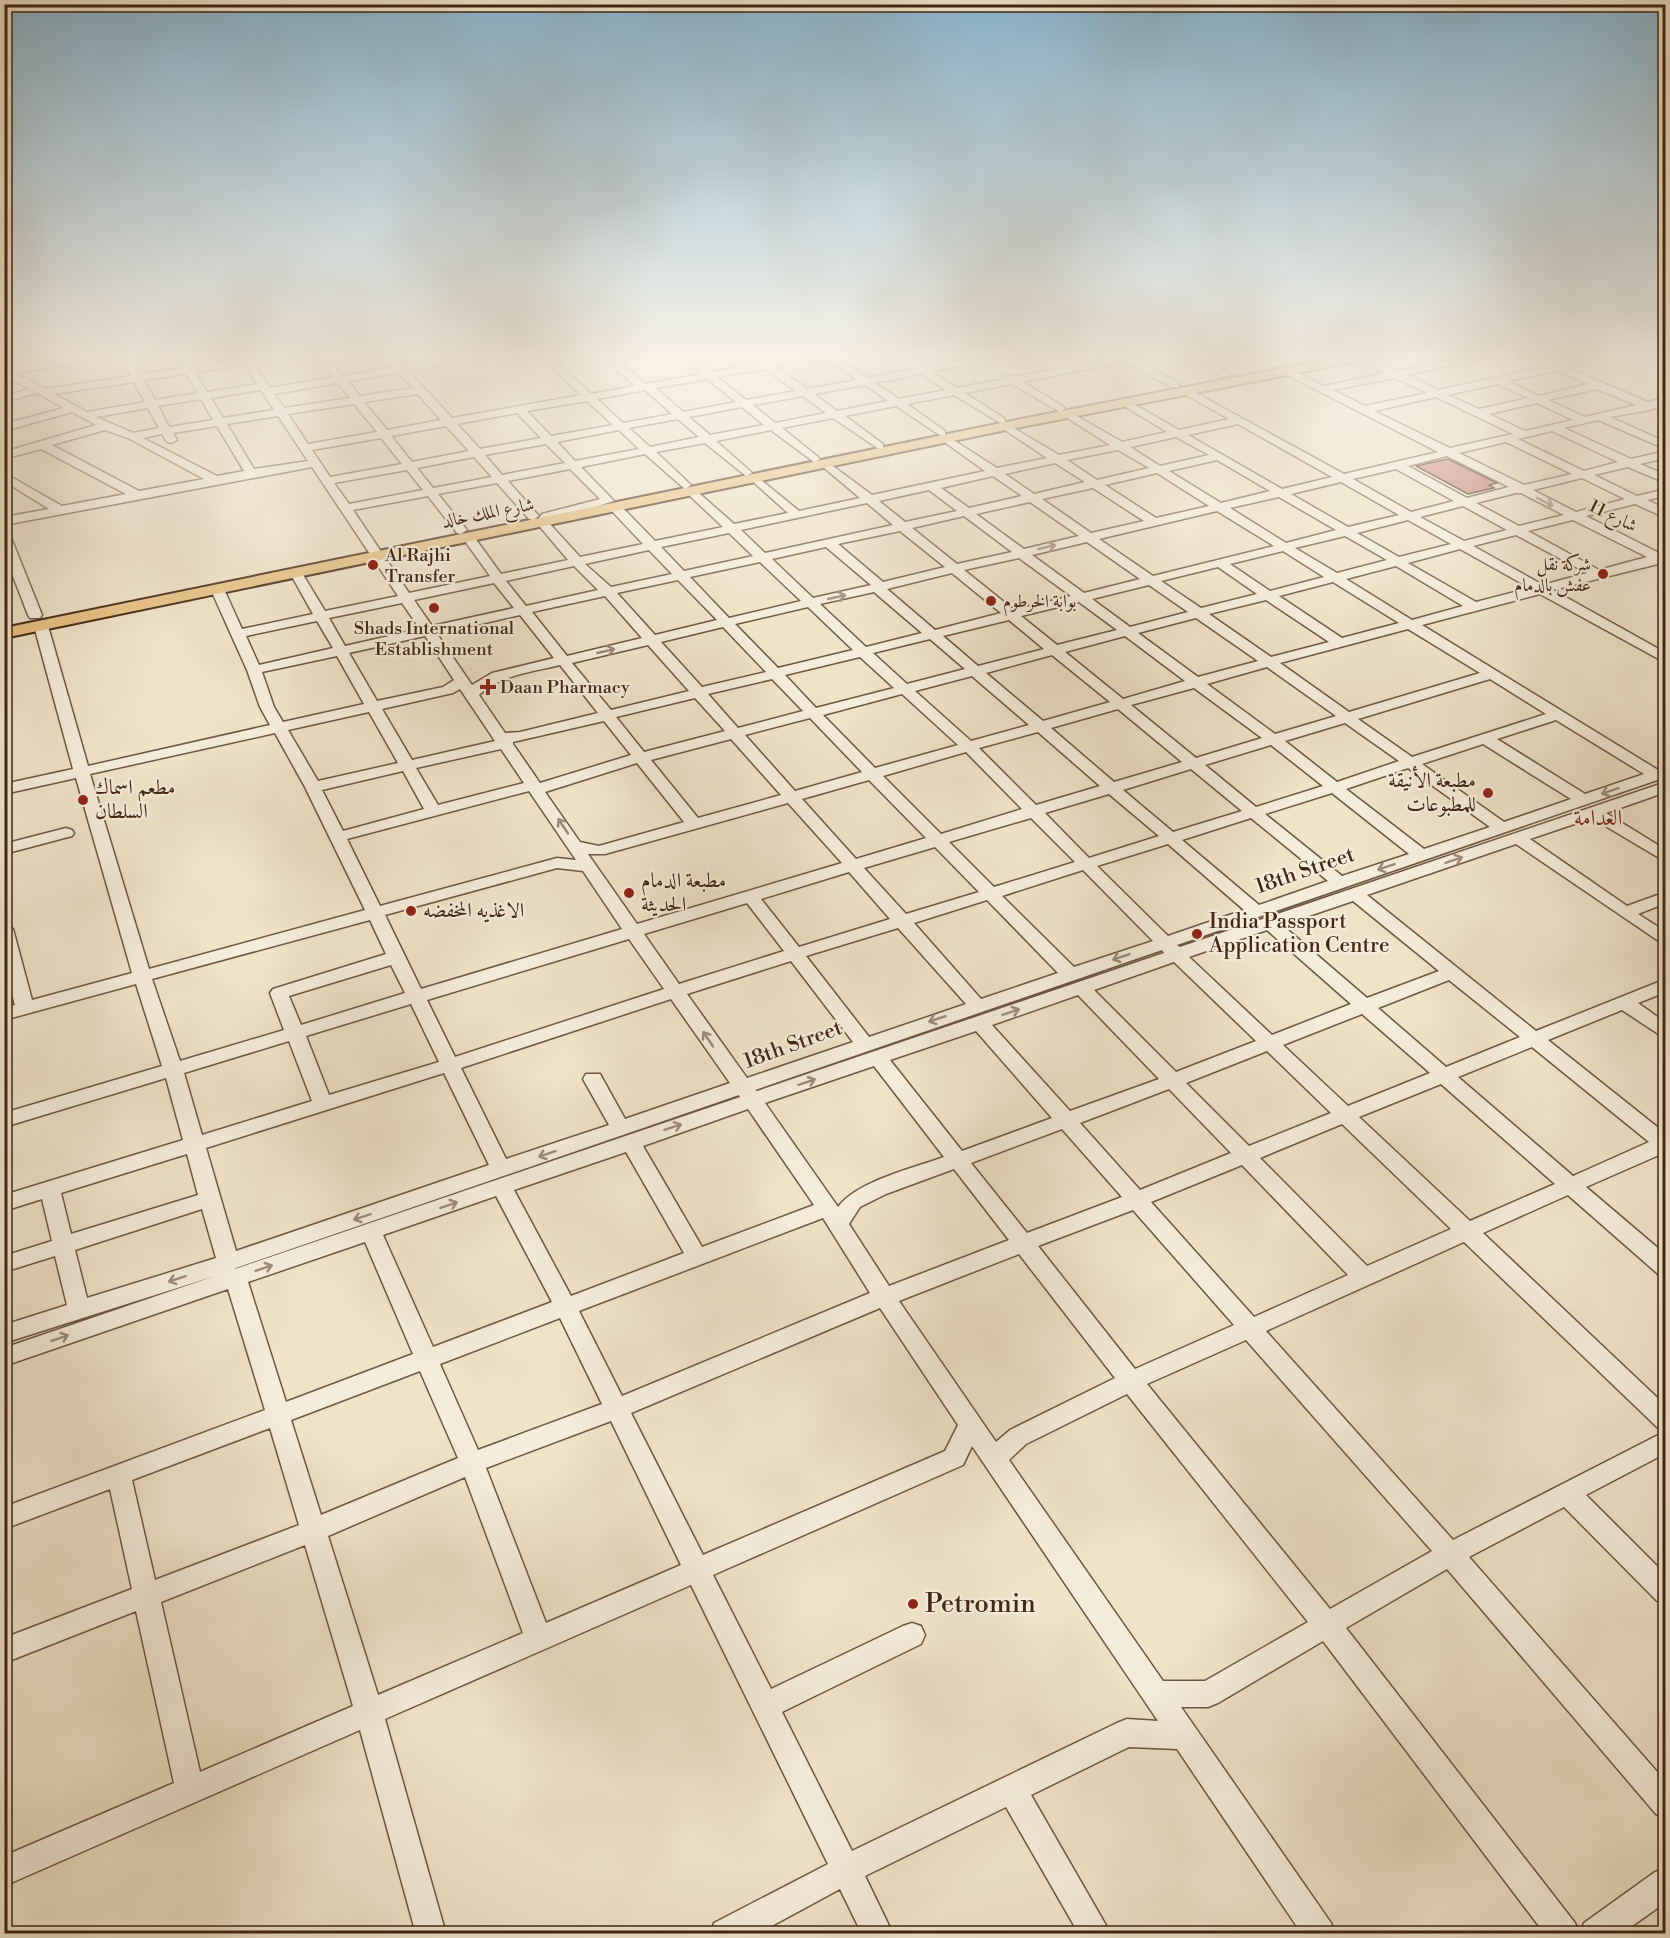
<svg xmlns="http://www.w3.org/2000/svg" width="1670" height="1938" font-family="'Libre Bodoni',Amiri,serif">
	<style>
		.green { fill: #b9c496; stroke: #7e7656; stroke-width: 1.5 }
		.building { fill: #cb827a; stroke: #422715; stroke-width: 1.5 }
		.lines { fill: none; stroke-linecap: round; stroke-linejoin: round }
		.minor-casing { stroke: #6d5642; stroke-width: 3 }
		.major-casing { stroke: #422715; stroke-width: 4 }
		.minor { fill: #f5eddb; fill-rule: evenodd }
		.major { fill: #e8c284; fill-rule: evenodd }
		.oneway { stroke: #9c8a78 }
		.poi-dot { fill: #8f2418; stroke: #f5eddb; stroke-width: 2 }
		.labels { text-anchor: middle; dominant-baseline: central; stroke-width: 4.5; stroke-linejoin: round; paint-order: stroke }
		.far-street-label { font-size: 18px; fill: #422715; stroke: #f5eddb }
		.far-poi-label { font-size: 18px; fill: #422715; stroke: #f5eddb; text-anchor: start }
		.poi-label { font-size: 21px; fill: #422715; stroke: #f5eddb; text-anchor: start }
		.street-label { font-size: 21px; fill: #422715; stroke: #f5eddb }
		.neighbourhood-label { font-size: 22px; fill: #7a1f14; stroke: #f5eddb }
		.near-poi-label { font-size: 26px; fill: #422715; stroke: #f5eddb; text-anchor: start }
	</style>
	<rect width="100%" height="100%" fill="#efe3c8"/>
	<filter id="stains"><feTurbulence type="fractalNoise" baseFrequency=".00333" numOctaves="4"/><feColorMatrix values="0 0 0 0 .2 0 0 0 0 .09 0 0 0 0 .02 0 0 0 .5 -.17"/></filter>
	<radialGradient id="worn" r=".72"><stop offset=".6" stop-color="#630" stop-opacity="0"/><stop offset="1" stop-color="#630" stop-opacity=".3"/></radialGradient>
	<path class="green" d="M398,355H513L413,371Z"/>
	<path class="building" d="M1448,459L1497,483L1489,485L1494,488L1468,494L1416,466Z"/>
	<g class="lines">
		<g class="minor-casing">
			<path id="minor" d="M94,355H117L112,358L15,373L45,389L131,376L120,355H130L141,374L183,368L175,355H185L192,367L241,359L238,355H248L253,362L303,355H326L343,376L394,367L384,355H394L452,418L581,395L538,355H549L591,394L635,386L600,355H611L646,384L701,374L678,355H689L711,372L809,355H835L868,378L914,369L894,355H905L925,367L992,355H1012L932,372L957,388L1004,379V375L1015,377L1118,357L1120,355H1152L1136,360L1179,383V387H1171L1125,362L1023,382L1064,407L1065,409L1060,412L1012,384L965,393L1005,419V423L1059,455L1110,445L1064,416V412L1068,411L1122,442L1167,432L1121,404V400L1125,399L1179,430L1229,419L1181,392L1180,390L1185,387L1344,474L1438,452L1283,373V369H1291L1324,386L1386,373L1355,359L1356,355H1363L1397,371L1480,355H1498L1406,375L1438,390L1546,367L1522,355C1537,355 1547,364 1559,364C1576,365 1599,355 1620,355L1567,368L1648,402L1666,398V404L1650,410L1610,417L1666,442V449L1598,420L1564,428L1631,459L1666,451V458L1640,464L1666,475V483L1628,467L1594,475L1637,496L1666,489V496L1647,500L1666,509V518L1635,504L1586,516L1665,556L1666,562L1553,590L1666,653V663L1540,594L1422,625L1658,770L1666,767V777L1177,945L1180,947L1666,782V792L1606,813L1666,850V862L1592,818L1530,839L1627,906L1666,892V903L1638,914L1666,932V946L1516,844L1367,895L1536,1031L1666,979V992L1638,1003L1666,1023V1039L1622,1010L1548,1040L1666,1134V1152L1586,1187L1666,1255V1276L1658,1274L1568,1195L1483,1233L1666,1406V1431L1658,1428L1464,1242L1266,1331L1453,1540L1666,1431V1453L1586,1495L1666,1575V1605L1657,1601L1564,1507L1469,1557L1666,1782V1818L1656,1814L1447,1569L1346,1628L1575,1923L1579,1934H1545L1323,1641L1218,1703L1208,1707H1181L1331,1923L1335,1934H1302L1177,1749L1129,1747L1031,1795L1111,1934H1079L1006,1807L865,1876L893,1934H862L840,1889L757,1934H710L714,1923L828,1864L691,1585L385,1719L446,1934H416L360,1730L4,1886V1856L174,1783L136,1611L4,1663V1638L132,1589L110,1489L4,1529V1507L265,1410L228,1289L4,1366V1348L215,1276L4,1343V1325L67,1305L55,1256L4,1272V1256L52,1241L42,1199L4,1211V1195L183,1140L166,1078L4,1127V1113L162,1066L136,984L4,1020V1008L15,1005L4,965V924L13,929L32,1000L132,973L76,778L4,794V784L73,769L34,626L41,622L48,626L88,766L270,725L260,707L247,670L211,590L213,587H223L242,629L313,614L290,573L296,569L302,573L325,611L398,596L312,467L4,525V517L49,509L4,481V473L62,506L126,494L41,449L4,459V452L96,425L72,412L4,431V424L64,408L37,393L4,402V396L29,389L4,375V368ZM318,358L334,377L270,388L257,368ZM826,358L857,380L807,389L776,367ZM244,365L257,384L207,392L195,372ZM765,369L796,391L746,400L717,377ZM1556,371L1588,384L1539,396L1508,381ZM399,373L413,388L360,396L348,381ZM186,374L198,393L155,400L144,380ZM921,374L946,390L899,399L875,383ZM1395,378L1427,393L1365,406L1333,390ZM707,379L736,402L683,412L656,388ZM134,382L145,402L87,412L54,394ZM338,383L350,398L284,408L274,394ZM1497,384L1528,398L1479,409L1448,395ZM865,385L888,401L837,411L814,394ZM1597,389L1636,405L1585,417L1548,400ZM261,390L274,410L223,418L211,398ZM645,390L672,414L623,423L597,399ZM418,394L441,420L387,430L364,402ZM954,395L1002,424V428L1047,458L997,468L947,436L943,437V441L985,471L872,495L826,461L820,464L822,466L860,498L799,511L755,475L749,478L751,480L788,513L734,524L692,487L688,488V494L723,527L655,541L619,504L615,503L609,507L611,510L643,544L580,557L548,522L614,501L581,467L645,454L685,489L691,485L689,483L656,452L705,443L746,476L752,473L750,471L716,441L771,430L814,462L820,459L818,457L782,428L833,418L879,449L883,448V444L845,416L896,406L941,436L945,435V431L907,404ZM803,396L826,413L775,423L753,405ZM1436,397L1513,434L1450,448L1374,411ZM201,399L213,420L169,427L158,406ZM587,401L613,425L551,436L527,411ZM1537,403L1573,420L1525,431L1489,414ZM354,404L377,432L308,444L288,414ZM742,407L764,425L710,435L689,417ZM148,408L159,428L133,433L96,417ZM517,413L541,438L480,449L457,424ZM278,416L308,461L254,469L227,424ZM678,419L699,437L650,447L629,428ZM1238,424L1332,477L1282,489L1188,435ZM217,426L244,471L217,476L143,438L162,434L167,442L171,443L177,440L173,433ZM446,426L469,451L412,462L391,436ZM105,430L128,438L204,479L139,491L52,445ZM619,430L639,449L575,461L557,442ZM1552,431L1618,462L1584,471L1518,439ZM1176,437L1209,455L1160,466L1130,447ZM381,438L402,464L330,477L312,450ZM1506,442L1572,474L1524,485L1459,453ZM546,444L565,463L502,475L485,455ZM1118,450L1149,468L1097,480L1067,460ZM1447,456L1509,487L1467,498L1408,466ZM474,457L492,477L433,488L417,468ZM1217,460L1270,491L1221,503L1169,471ZM1055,463L1085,482L1034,494L1005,474ZM570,469L600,499L542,514L536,522L568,560L501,574L472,534L468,533L462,537L490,576L409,593L353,510L428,496L457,533L461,534L467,530L438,494L497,483L529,519L533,520L539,516L508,481ZM1396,469L1454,501L1411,512L1353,479ZM407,470L423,490L349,504L334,483ZM1157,473L1209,506L1156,518L1105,485ZM993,476L1022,496L969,508L941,488ZM1582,478L1625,499L1576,512L1533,490ZM1341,482L1399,515L1348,527L1291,494ZM1093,488L1144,521L1091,533L1042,499ZM929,490L957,511L905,522L879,501ZM1516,493H1521L1564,515L1519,526L1476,503ZM1279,497L1336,530L1286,543L1230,508ZM1030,502L1079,536L1024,549L976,514ZM867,503L893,525L765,553L741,530ZM1463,506L1507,530L1464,541L1420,517ZM1217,511L1274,546L1153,576L1099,539ZM964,516L1012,552L957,564L912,528ZM1408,520L1451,544L1399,557L1357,533ZM1573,520L1647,557L1599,570L1528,531ZM900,531L945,567L883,582L838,544ZM729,533L753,556L684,571L661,547ZM1516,535L1587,573L1543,585L1473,546ZM1345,536L1387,560L1337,573L1295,548ZM1087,542L1140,579L1084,593L1032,555ZM826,547L871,585L813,598L772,559ZM1460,549L1530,588L1476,602L1408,563ZM649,550L672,574L611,587L585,564ZM1283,551L1324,577L1270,591L1230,564ZM1019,558L1071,596L1014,610L964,570ZM760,562L801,601L729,618L690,577ZM574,566L598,590L526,606L506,581ZM1396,566L1463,606L1412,620L1346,579ZM1218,567L1257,594L1201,608L1161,581ZM952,573L1001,613L935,630L887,589ZM678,580L717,620L655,635L617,593ZM1333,582L1399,623L1342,638L1279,596ZM494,583L514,608L432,626L414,600ZM1149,585L1188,612L1130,627L1092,599ZM874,592L922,633L866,647L820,604ZM605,596L642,638L567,656L532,612ZM1266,600L1329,642L1271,657L1209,614ZM1079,602L1117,630L1057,645L1021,616ZM402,603L420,629L345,646L329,618ZM808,607L853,650L778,668L735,624ZM520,615L554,658L492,673L472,685L437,634ZM1196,618L1258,661L1198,677L1138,633ZM1009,620L1044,649L978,666L943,636ZM317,621L333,648L259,665L246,636ZM723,627L766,672L702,687L661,642ZM1408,629L1480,673L1349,712L1280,663ZM425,636L454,680L443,687L377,701L349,653ZM1125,636L1185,681L1123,699L1065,652ZM930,639L965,669L907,684L873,653ZM648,645L689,691L611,710L572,663ZM1052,655L1110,702L1043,721L986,673ZM337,656L364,704L283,722L274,707L262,672ZM860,657L894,688L816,708L785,675ZM560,665L598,713L520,732L505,733L479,695C500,675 532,672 560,665ZM1267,667L1336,716L1275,734L1207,684ZM972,676L1029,725L971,741L915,691ZM772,679L803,711L738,728L708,694ZM1490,679L1546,714L1412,757L1358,719ZM1194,688L1262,738L1196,758L1131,705ZM460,689L495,741L412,760L382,709L453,693ZM902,694L958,745L875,768L823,715ZM695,698L725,731L644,752L616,717ZM1118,709L1182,762L1114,782L1051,728ZM369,712L398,763L318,781L288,730ZM810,718L862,772L795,791L745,735ZM1556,720L1644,774L1585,794L1497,739ZM604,721L631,755L540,783L513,744V742ZM1345,723L1399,761L1337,782L1285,741ZM1038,732L1100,786L1036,805L979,748ZM275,733L305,787L365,910L149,969L90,774ZM731,739L781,795L698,818L651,760ZM1483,744L1571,799L1504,822L1422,764ZM1271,745L1323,786L1256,807L1205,765ZM501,749L524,783L438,805L416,768ZM966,752L1022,809L941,834L883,776ZM637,763L684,822L599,846L580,842L545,792ZM1408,768L1490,827L1424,849L1346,789ZM1191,769L1242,811L1173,832L1123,790ZM403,771L424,809L343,831L322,790ZM869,780L926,838L856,859L802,799ZM529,791L576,860L557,858L380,906L347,839ZM1332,793L1409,854L1342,876L1265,814ZM1109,794L1159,836L1089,858L1045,813ZM788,803L842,863L637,924L588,854H605ZM1031,818L1075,862L994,887L949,842ZM1251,818L1328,881L1259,905L1182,840ZM1168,844L1244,910L1168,936L1097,866ZM935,847L979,892L906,914L864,868ZM557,868L583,871L622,929L421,989L385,915ZM1083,870L1153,941L1074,967L1002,896ZM849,872L890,919L799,947L761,899ZM987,900L1058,973L981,999L914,923ZM1353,901L1439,971L1367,998L1282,925ZM747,903L784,951L679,984L644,934ZM370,920L386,954L273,989L270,993L284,1030L180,1061L152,979ZM898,928L966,1004L869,1037L806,956ZM1267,930L1351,1004L1272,1035L1189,957ZM629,939L664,989L455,1057L427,1000ZM1162,950L1164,953L757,1091L755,1090ZM791,961L853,1042L747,1078L687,994ZM1174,962L1256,1041L1176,1072L1094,990ZM391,965L405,993L301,1025L289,996ZM1449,980L1520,1037L1446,1067L1378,1008ZM1078,995L1159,1079L1070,1111L992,1025ZM671,999L730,1083L625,1119L600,1074H586L583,1079L609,1125L506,1159L461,1068ZM411,1004L439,1062L329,1095L306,1036ZM1362,1014L1430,1073L1348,1106L1283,1045ZM976,1031L1052,1118L962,1151L890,1060ZM289,1041L312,1101L202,1135L184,1073ZM1532,1047L1649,1142L1573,1176L1458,1077ZM1267,1051L1331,1113L1249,1146L1186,1083ZM874,1066L944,1157C914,1168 857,1181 838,1207L765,1103ZM444,1073L489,1165L236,1251L206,1148ZM1441,1084L1555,1184L1470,1221L1359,1117ZM1169,1089L1231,1153L1140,1190L1080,1123ZM739,1095L740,1097L235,1269L236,1268ZM748,1109L814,1205L702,1247L643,1146ZM1342,1124L1451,1229L1367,1266L1260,1158ZM1062,1129L1122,1197L1027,1233L971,1163ZM626,1152L684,1253L571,1296L514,1190ZM187,1154L198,1195L71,1234L61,1193ZM1242,1165L1348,1275L1254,1317L1151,1202ZM954,1169L1009,1240L889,1286L849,1224L860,1207L886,1194ZM496,1196L552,1302L433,1347L383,1235ZM202,1209L216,1258L87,1298L75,1250ZM1133,1210L1234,1325L1135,1369L1038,1246ZM823,1218L870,1293L622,1396L579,1311ZM365,1242L413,1354L286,1402L248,1282ZM1019,1254L1115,1378L1010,1430L996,1442L899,1301ZM880,1308L958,1425L945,1451L703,1555L631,1413ZM560,1318L602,1404L478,1450L440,1364ZM1246,1340L1432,1551L1330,1609L1147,1384ZM420,1371L458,1458L321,1515L291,1420ZM1127,1394L1308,1622L1205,1681H1163L1009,1460L1026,1444ZM611,1421L681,1565L546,1623L486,1468ZM270,1428L299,1525L155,1580L132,1480ZM972,1446L1158,1721L1127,1719L1117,1723L852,1851L782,1712L921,1644L925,1635L921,1626L912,1623L903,1626L771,1689L713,1575L963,1465ZM465,1477L523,1633L378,1695L328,1536ZM305,1545L353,1706L200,1772L161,1602Z
				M1183,355H1195L1232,375L1223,377Z
				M1252,355H1264L1282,365L1273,367Z
				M4,531L10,535L42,615L40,618H30L28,615L4,553Z
				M66,828L72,830L74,833L72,836L4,854V844Z
				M1666,1868V1902L1621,1934H1580L1584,1923L1655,1872Z"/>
		</g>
		<g class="major-casing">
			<path id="major" d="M4,355H21L4,360Z
				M1351,355H1375L1369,359L1006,430L4,638V628L1006,422Z"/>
		</g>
		<use href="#minor" class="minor"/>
		<use href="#major" class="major"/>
	</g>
	<defs><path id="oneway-shaft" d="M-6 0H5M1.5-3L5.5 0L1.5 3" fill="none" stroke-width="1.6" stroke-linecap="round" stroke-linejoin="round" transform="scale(1.5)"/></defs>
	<g class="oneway">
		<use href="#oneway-shaft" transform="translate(1545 502) rotate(27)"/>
		<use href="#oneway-shaft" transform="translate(1047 547) rotate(-14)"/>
		<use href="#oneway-shaft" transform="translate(837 597) rotate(-13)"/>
		<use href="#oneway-shaft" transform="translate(606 651) rotate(-13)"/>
		<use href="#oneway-shaft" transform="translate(1610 791) rotate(161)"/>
		<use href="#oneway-shaft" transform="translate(563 826) rotate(-124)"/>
		<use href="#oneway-shaft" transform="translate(1454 860) rotate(-19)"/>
		<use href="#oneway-shaft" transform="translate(1386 867) rotate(161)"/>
		<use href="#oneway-shaft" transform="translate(1121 957) rotate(161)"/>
		<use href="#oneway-shaft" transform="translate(1011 1012) rotate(-19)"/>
		<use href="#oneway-shaft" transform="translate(937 1019) rotate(161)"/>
		<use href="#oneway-shaft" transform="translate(708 1039) rotate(-124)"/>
		<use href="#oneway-shaft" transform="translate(807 1082) rotate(-19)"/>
		<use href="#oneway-shaft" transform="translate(673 1127) rotate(-18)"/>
		<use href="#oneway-shaft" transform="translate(547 1154) rotate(161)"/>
		<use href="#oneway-shaft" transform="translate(449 1205) rotate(-19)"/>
		<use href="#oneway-shaft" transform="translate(362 1217) rotate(161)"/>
		<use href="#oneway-shaft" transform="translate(264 1268) rotate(-19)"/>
		<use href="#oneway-shaft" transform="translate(177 1279) rotate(162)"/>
		<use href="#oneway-shaft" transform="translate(60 1338) rotate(-19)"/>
	</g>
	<linearGradient id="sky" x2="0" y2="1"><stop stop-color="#89b8d3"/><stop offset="0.57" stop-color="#f8f2e6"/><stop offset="1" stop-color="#f8f2e6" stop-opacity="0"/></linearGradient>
	<rect width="1670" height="626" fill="url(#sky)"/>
	<g class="poi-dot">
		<circle cx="373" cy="565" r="6"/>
		<circle cx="1603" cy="574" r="6"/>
		<circle cx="991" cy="601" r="6"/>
		<circle cx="434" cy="608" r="6"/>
		<path d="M485 678h6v6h6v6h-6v6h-6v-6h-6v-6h6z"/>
		<circle cx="1488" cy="793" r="6"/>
		<circle cx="83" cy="800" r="6"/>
		<circle cx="629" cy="893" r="6"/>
		<circle cx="411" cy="911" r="6"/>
		<circle cx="1197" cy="934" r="6"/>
		<circle cx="913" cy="1604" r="6"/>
	</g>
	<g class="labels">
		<g class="far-street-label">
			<text transform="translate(488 513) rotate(-11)">شارع الملك خالد</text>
			<text transform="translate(1613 516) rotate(26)">شارع 11</text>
		</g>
		<g class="far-poi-label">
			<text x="385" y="555">Al Rajhi<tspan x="385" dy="21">Transfer</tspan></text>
			<text x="1591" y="564" text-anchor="end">شركة نقل<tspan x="1591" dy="21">عفش بالدمام</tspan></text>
			<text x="1003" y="601">بوابة الخرطوم</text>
			<text x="434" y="628" text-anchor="middle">Shads International<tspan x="434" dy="21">Establishment</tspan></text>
			<text x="500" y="687">Daan Pharmacy</text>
		</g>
		<g class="poi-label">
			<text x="1476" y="781" text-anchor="end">مطبعة الأنيقة<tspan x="1476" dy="24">للمطبوعات</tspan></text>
			<text x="95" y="788">مطعم اسماك<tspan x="95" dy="24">السلطان</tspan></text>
			<text x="641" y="881">مطبعة الدمام<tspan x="641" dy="24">الحديثة</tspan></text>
			<text x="423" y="911">الاغذيه المخفضه</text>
			<text x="1209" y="922">India Passport<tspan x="1209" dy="24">Application Centre</tspan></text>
		</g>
		<g class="street-label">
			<text transform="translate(1305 871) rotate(-19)">18th Street</text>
			<text transform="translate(793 1045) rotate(-20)">18th Street</text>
		</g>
		<g class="neighbourhood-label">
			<text x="1598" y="818">العدامة</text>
		</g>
		<g class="near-poi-label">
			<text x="925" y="1604">Petromin</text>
		</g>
	</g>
	<rect width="1670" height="1938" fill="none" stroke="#efe3c8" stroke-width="24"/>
	<rect x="6" y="6" width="1658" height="1926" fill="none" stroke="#422715" stroke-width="3"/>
	<rect x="12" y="12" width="1646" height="1914" fill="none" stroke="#422715" stroke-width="1.5"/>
	<rect width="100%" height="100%" filter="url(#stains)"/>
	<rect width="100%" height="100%" fill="url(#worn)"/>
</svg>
